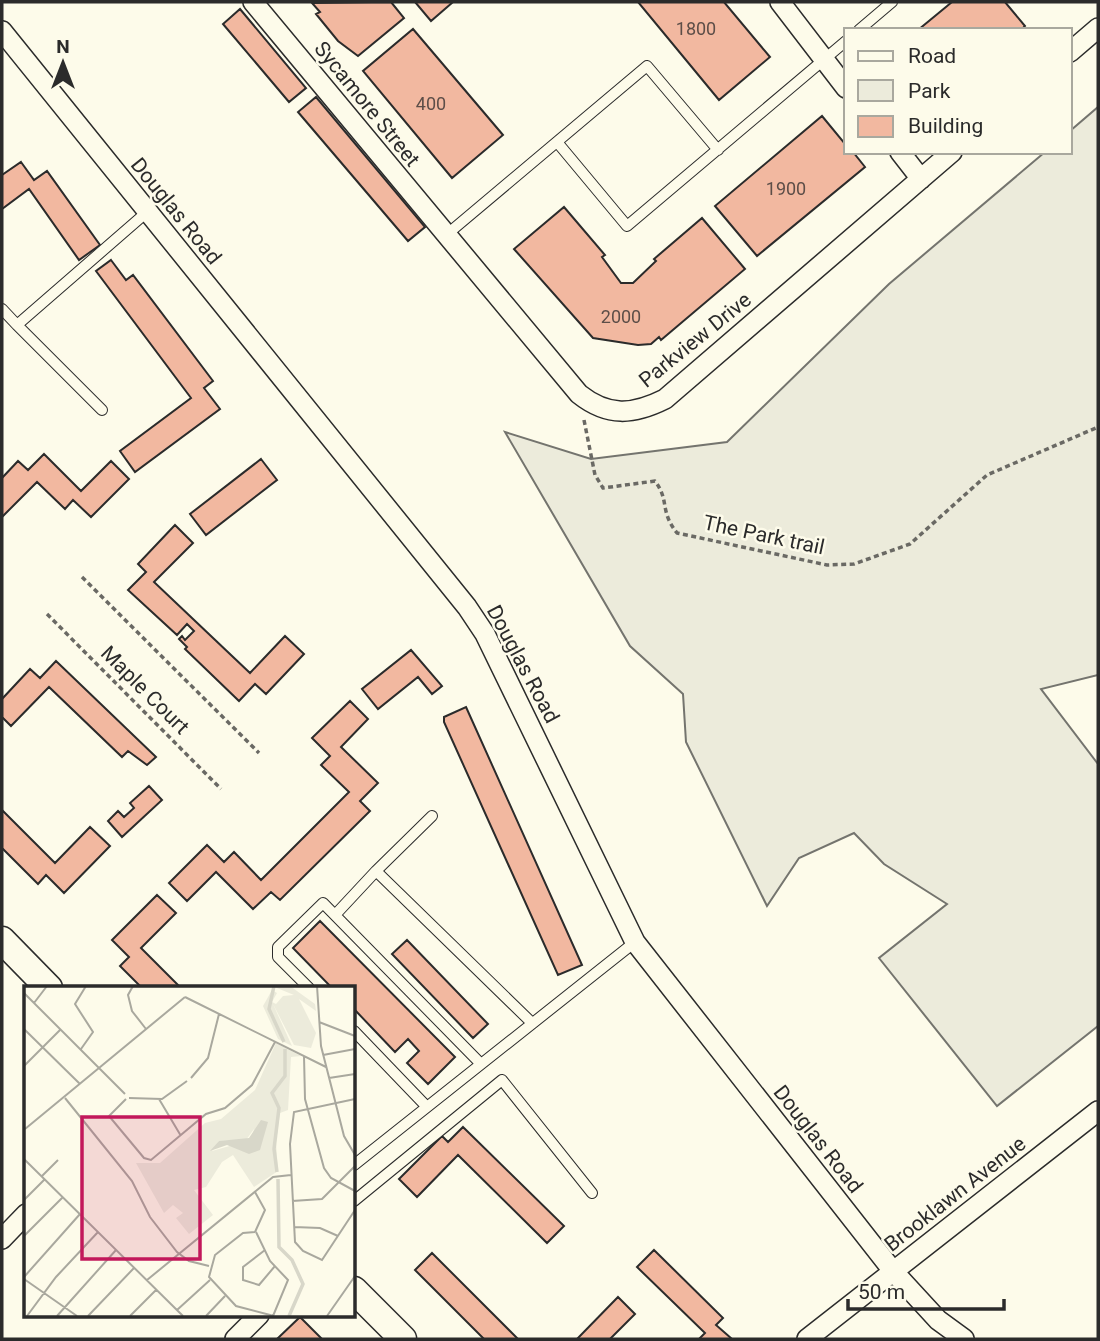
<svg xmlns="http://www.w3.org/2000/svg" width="1100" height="1341" font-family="Roboto,sans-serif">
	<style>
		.green { fill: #ecebdb; stroke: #74746e; stroke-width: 2 }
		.building { fill: #f2b8a0; stroke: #2b2b2b; stroke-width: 2 }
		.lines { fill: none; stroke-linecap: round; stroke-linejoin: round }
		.lane-casing { stroke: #2b2b2b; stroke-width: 12 }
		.street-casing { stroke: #2b2b2b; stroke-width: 22 }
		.secondary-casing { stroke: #2b2b2b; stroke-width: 29 }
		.path { stroke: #6a6964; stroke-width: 3.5; stroke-dasharray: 5 3.5; stroke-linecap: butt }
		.lane { stroke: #fdfbea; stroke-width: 10 }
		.street { stroke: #fdfbea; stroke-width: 19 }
		.secondary { stroke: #fdfbea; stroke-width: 26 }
		.labels { text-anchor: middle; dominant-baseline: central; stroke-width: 5; stroke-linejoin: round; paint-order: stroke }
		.number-label { font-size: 18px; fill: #5d4e48 }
		.street-label { font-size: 21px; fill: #2b2b2b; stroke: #fdfbea }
		.inset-river { fill: none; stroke: #d8d7c9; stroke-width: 3.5 }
		.inset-road { fill: none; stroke: #a9a89e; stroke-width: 2 }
		.view { fill: #c2185b; fill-opacity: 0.15; stroke: #c2185b; stroke-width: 3.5 }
		.inset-edge { fill: none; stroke: #2b2b2b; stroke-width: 3.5 }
	</style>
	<rect width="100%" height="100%" fill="#fdfbea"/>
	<path class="green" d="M1098,107V675L1041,689L1098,764V1026L997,1106L879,958L947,904L884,864L854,833L799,858L767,906L686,742L683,694L630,646L505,432L591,459L727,442L889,284L1045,152H1070V131Z"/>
	<path class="building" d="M391,2L404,18L358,56L338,41L316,14L320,12L312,3Z
		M415,2H453L431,21Z
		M638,2H724L770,57L719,100Z
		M952,2H1005L1025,26L1021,30H918Z
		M240,9L306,88L289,102L223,24Z
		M413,29L503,135L452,178L363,71Z
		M316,97L425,227L408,241L298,112Z
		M822,116L846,145V152H853L865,167L757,256L715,206Z
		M21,162L34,180L47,171L100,245L79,260L29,189L2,209V175Z
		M564,207L605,255L602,257L621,283H633L656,261L654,259L702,218L745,269L661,340L659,337L651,344L638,345L593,338L514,249Z
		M111,260L126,280L133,275L213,381L204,388L220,409L135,472L120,451L191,398L96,271Z
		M44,454L81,491L111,461L129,479L91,517L73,500L65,509L37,482L2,517V478L18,461L28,470Z
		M261,459L277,480L206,535L190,514Z
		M175,525L193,543L154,582L250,673L285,636L304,654L266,694L255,684L239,701L185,649L187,647L179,639L182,636L185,640L194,631L187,624L177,635L128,590L146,572L138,564Z
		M411,650L442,686L432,694L418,677L378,709L362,689Z
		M56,661L156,757L147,765L128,751L122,757L49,687L11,726L2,717V699L30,669L40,678Z
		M350,701L368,719L341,747L378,783L360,801L370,811L280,900L271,892L253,909L216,872L187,901L169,883L207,845L224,862L234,852L261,880L349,792L321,765L330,756L312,738Z
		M466,707L582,965L558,975L444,722V717Z
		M149,786L162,800L122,837L108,821L118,811L124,817L134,808L130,803Z
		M2,810L55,863L90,827L110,846L64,893L46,875L38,884L2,848Z
		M157,895L176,913L141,948L181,988H142L120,966L129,957L112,940Z
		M320,921L455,1057L428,1084L407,1063L419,1051L408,1039L395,1052L354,1009V988H332L293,948Z
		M407,940L488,1024L473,1038L392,954Z
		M463,1127L564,1226L547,1243L458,1155L417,1197L399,1179L442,1136L448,1142Z
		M654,1250L723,1318L716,1325L732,1339H699L705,1333L637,1267Z
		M432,1253L518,1339H484L415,1270Z
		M618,1297L635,1314L610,1339H577Z
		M300,1317L322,1339H277Z"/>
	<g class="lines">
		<g class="lane-casing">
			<path id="lane" d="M859,30L892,2
				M557,142L627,226L846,41
				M445,236L647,66L718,150
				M2,309L17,325
				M102,410L17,325L147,212
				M376,871L432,816
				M335,915L376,871L532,1023
				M309,988L278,957V947L323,903L481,1064
				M354,1031L427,1107
				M354,1165L635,942
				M354,1201L502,1080L592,1193"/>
		</g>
		<g class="street-casing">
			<path id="street" d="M253,2L579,394C608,417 633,415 665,399L952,152
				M780,2L846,88
				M2,31L467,607L485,634L635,942L893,1271L938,1320L964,1339
				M1070,52L1098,28
				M900,152L921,179
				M2,1239L26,1214
				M235,1339L259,1315
				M807,1339L1098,1111"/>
		</g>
		<g class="secondary-casing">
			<path id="secondary" d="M2,940L49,988
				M354,1290L403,1339"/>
		</g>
		<path class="path" d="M584,420L595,475L603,488L655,481C670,501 659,510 677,533L827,565L854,564L910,544L987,475L1098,427
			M82,577L259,753
			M47,614L221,789"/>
		<use href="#lane" class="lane"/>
		<use href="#street" class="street"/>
		<use href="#secondary" class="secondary"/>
	</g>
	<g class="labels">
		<g class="number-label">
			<text x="696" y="28">1800</text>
			<text x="431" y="103">400</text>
			<text x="786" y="188">1900</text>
			<text x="621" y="316">2000</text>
		</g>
		<g class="street-label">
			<text transform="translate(367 104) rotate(51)">Sycamore Street</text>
			<text transform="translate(176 211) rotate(51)">Douglas Road</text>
			<text transform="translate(695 340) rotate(-39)">Parkview Drive</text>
			<text transform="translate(764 535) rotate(12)">The Park trail</text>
			<text transform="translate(523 664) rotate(62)">Douglas Road</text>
			<text transform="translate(145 690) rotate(45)">Maple Court</text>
			<text transform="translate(818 1139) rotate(52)">Douglas Road</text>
			<text transform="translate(955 1194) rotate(-38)">Brooklawn Avenue</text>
		</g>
	</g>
	<g transform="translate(24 986)">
		<rect width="331" height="331" fill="#fdfbea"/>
		<path d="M248,0H266L291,18L292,25L275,13L292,47L287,62L270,59L249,18L268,60L254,53L239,20L248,4L253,7L248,16L252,18L259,10L270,9ZM252,57L277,70L267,71L264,124L256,127L252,156L254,185L230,201L209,169L198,176L182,201L170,204L189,229L165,248L152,232L159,227L149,219L140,227L112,177H136L181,137L197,133L231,104ZM230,143L224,167L209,159L188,165L195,155L222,154Z" fill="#ecebdb" fill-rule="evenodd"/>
		<path d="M237,134L244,136L236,164L225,168L203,159L186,165L195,155L225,152Z" fill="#d8d7c9"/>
		<path class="inset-river" d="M250,0L245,23L260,56M253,186L250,163L255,122L248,107L261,90V63M254,193L255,261L268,274L279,298L265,330"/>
		<path class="inset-road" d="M109,0L104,9L108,25L122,43M293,0L297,60L320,150L331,169M0,7L101,108M161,11L302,81M10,17L23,0M295,36L331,50M0,43L56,98M57,63L69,46L51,18L62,0M299,69L331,63M280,70L281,113L300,182L307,192L331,205M0,80L37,43M167,92L184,72L195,28M305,92L331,88M41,112L108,195L126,231L153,266L165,275L185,280M105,112L138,113L163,95M102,113L85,130L120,172L127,174L182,128L201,122L228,99L251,56M135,113L157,150M331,113L270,126L266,158L271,256L279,265L298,274L331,224M1,143L161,11M0,173L159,330M18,190L34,174M231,206L241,224L231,246M0,214L21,193M268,215L298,213L331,180M270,241L296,242L314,250M231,246L219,247L191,269L185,291L212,320L250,330M232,246L246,275L264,294L249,330M0,250L39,211M241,264L219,281V294L235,299L251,280M0,291L56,228M0,293L53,330M123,294L249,191L267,189M153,324L186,294M3,330L32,291L74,246M33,330L92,264M64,330L110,282M106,330L132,304M182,330L201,310M303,330L331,290"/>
		<path class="view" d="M58,131H176V273H58Z"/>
		<rect width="331" height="331" class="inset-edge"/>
	</g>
	<rect width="1100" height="1341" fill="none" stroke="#2b2b2b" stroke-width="7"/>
	<rect x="844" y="28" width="228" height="126" fill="#fdfbea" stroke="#a9a89e" stroke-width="2"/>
	<rect x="858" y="51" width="35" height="10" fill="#fdfbea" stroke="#a9a89e" stroke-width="2"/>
	<text x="908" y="63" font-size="21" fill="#2b2b2b">Road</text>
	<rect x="858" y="80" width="35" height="21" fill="#ecebdb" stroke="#a9a89e" stroke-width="2"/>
	<text x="908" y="98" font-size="21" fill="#2b2b2b">Park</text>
	<rect x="858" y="116" width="35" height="21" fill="#f2b8a0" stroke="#a9a89e" stroke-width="2"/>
	<text x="908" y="133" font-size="21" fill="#2b2b2b">Building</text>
	<g transform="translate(63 63)" stroke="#fdfbea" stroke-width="5" paint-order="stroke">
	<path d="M0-5L12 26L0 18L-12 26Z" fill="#2b2b2b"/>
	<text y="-10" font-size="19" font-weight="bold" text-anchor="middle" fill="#2b2b2b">N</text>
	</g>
	<path d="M848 1299v10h156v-10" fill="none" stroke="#2b2b2b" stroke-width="3.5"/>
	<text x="858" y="1299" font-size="21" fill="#2b2b2b" stroke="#fdfbea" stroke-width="5" paint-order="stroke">50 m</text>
</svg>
